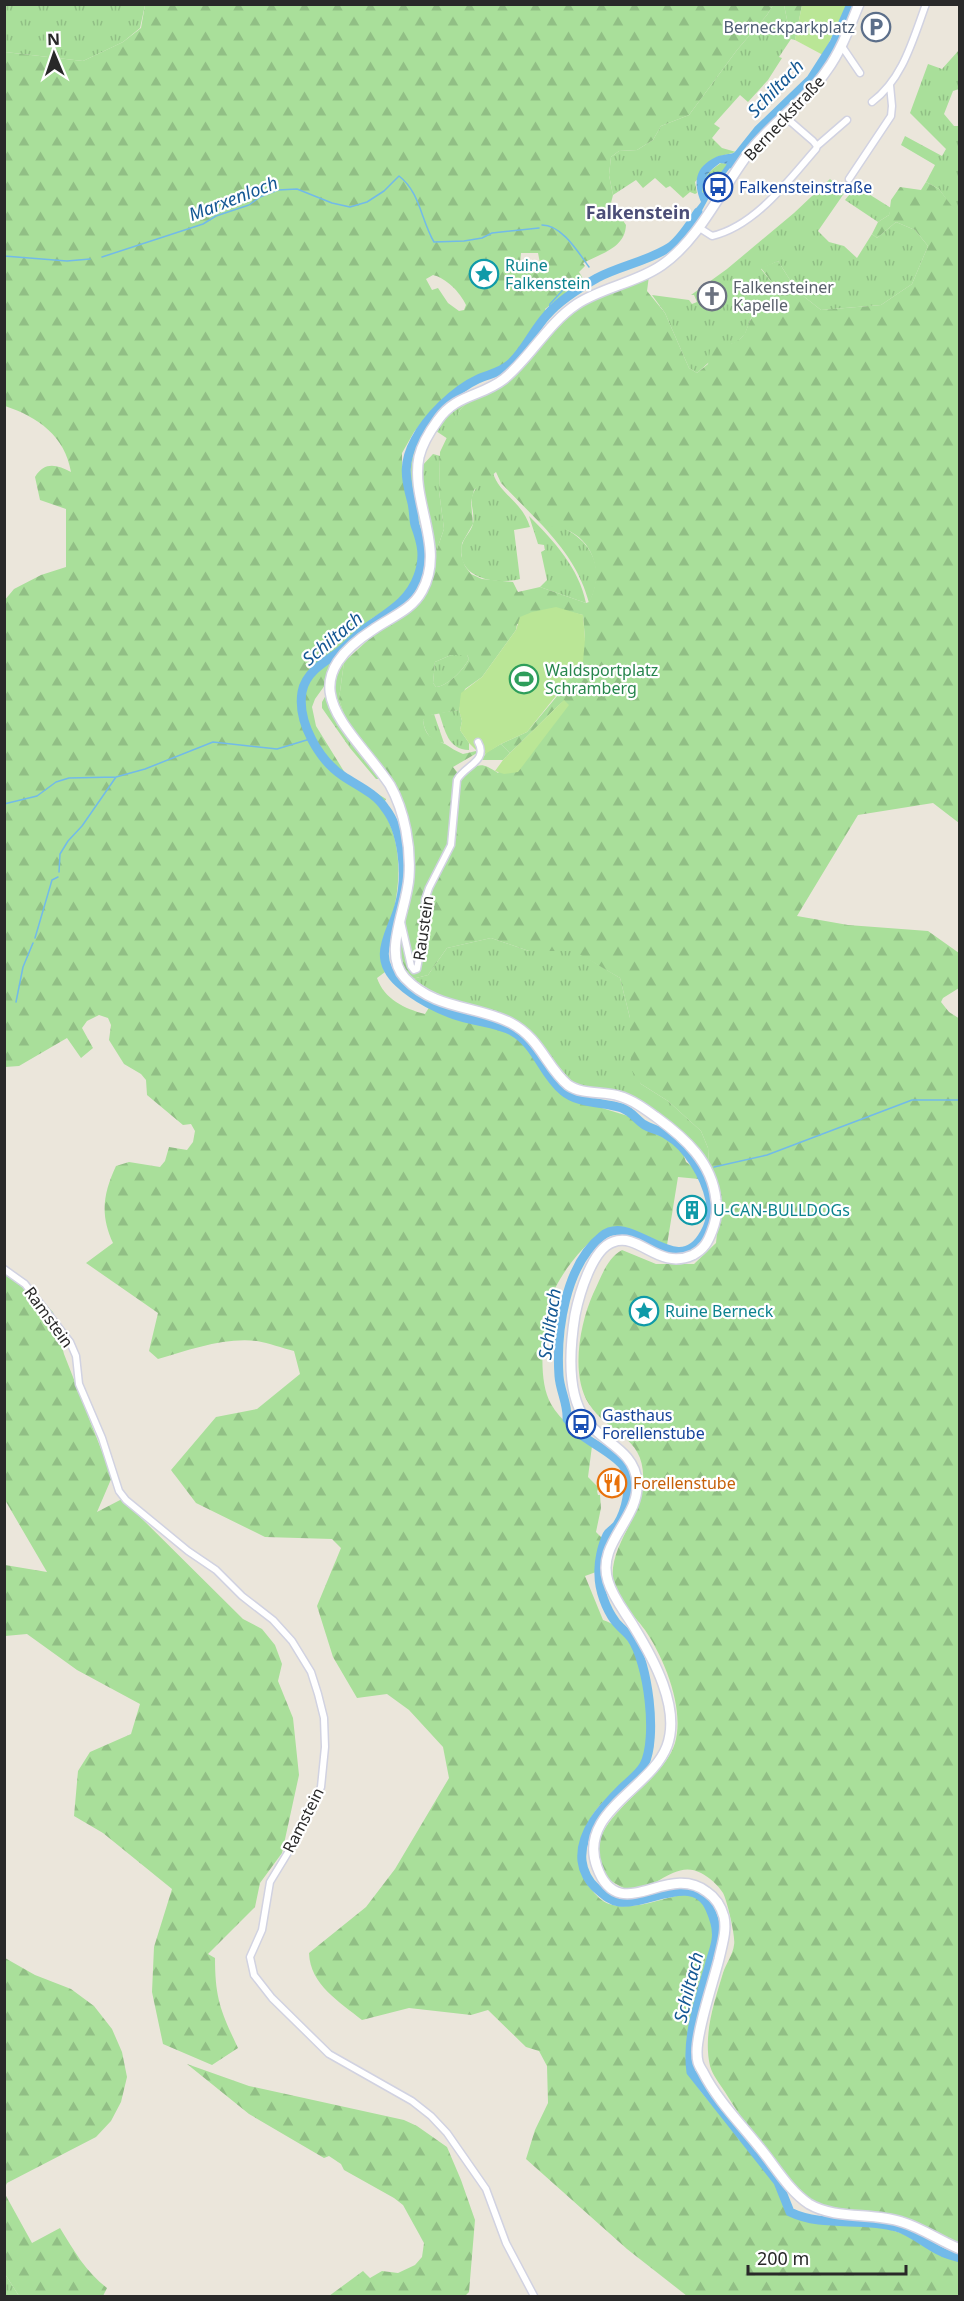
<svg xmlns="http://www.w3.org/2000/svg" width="964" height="2301" font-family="'Noto Sans',sans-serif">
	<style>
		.grass { fill: url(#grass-tufts) }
		.forest { fill: url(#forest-firs); fill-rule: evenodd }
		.pitch { fill: #bae696 }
		.water { fill: url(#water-ripples); fill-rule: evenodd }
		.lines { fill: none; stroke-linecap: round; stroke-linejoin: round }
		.stream { stroke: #72bae9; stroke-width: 1.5 }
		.river { stroke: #72bae9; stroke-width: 9 }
		.street-casing { stroke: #d1d2e1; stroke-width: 9 }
		.secondary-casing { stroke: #d1d2e1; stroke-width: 12 }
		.street { stroke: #fff; stroke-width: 6 }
		.secondary { stroke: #fff; stroke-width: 9 }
		.labels { text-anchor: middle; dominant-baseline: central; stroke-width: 4.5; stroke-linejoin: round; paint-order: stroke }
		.service-label { font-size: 16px; fill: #4e5e75; stroke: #fff; text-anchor: end }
		.street-label { font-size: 16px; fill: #292929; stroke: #fff }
		.transit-label { font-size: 16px; fill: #164399; stroke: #fff; text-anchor: start }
		.culture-label { font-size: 16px; fill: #0d838f; stroke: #fff; text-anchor: start }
		.worship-label { font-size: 16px; fill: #5b616d; stroke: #fff; text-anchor: start }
		.leisure-label { font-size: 16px; fill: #27864d; stroke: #fff; text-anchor: start }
		.food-label { font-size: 16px; fill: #c56008; stroke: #fff; text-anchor: start }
		.water-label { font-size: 18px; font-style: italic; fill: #135793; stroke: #fff }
		.neighbourhood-label { font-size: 18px; font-weight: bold; fill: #4c4e77; stroke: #fff }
	</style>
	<defs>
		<pattern id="grass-tufts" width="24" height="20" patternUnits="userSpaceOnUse" patternTransform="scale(1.5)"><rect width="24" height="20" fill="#a9df9a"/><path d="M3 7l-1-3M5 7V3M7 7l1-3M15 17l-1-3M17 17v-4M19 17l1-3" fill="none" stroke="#91bf85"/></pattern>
		<pattern id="forest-firs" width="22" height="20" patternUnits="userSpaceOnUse" patternTransform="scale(1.5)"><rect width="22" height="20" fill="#a9df9a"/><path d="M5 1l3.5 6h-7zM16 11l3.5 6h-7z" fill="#91bf85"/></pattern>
		<pattern id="water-ripples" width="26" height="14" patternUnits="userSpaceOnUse" patternTransform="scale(1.5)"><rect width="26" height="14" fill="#72bae9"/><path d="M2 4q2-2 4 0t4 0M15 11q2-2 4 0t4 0" fill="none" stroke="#5e97bd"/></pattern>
	</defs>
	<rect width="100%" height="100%" fill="#ebe6db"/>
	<path class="grass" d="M5,5H145L140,28L123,42L83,61L5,52Z
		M773,5H784L791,39L779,57L782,58L768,80L748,102L740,95L714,124L720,128L712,138L722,148L736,152L717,157L695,182L697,193L695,194L690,192L683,198L670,186L666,188L655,178L643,188L636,180L613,195L609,175L611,157L619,151L637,150L653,140L661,126L689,115L737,50L767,15Z
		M959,50V89L953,91L944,114L954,126H959V217L939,189L926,182L935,165L901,145L905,136L942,156L946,149L910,113L928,64L942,69Z
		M721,163L728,164L705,194L702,192C703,177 709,171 721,163Z
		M830,179L845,192L818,231L829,242L844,246L857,258L872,234L877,238L896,222L915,230L928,246L912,284L881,305L821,310L797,291L778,261L761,269L773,284L775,291L770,302L751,318L745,334L737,342L728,345L697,373L689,368L665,313L652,295L689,300L692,304L697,302L694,295H691L727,269L794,213Z
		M856,186L891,208L889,215L878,222L845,200Z
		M470,399L460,410L448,439L436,431L452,410Z
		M432,420L434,421L420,445L425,539C419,525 417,512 414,498C406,464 412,447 432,420Z
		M433,454L440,456L439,491L444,529L434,558L421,467Z
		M493,473C500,495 522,501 530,527L514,530L520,579C497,585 455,579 462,545C464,537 471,532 473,524C474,519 473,511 472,506C469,491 482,481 493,473Z
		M529,516C554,541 579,568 586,603L540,587L547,580L541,552L545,550L544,545L538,544Z
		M557,525C591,539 607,567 589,603C581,572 564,549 543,526Z
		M451,655H467L469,659C463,670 448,686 436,687L433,683L435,662Z
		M344,662L339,699L347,723C332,700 329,687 344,662Z
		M326,695C336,726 359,750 380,776L379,779H376L350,748L322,708V702Z
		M459,710L462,721L460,730L469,743V750C448,750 445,730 439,713Z
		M434,714L444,743C431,742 424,732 423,720L426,716Z
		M501,744L510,753L503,760H481L487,752Z
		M491,938L529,951L574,950L620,978L630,1018V1057L641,1084L668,1101L701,1131L708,1148L709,1164L682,1132L642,1103L621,1092L590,1089L571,1081L533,1036L432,991L412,979L428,975L447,948Z
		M5,2274L19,2296H5Z"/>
	<path class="forest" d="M145,5H773L767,15L737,50L689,115L661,126L653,140L637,150L619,151L611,157L609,175L613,195L611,203L626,225C625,248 602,253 583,263L585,266L579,272L585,282L557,305L554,302L545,309L546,311L514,356L502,367L465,383L426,417L414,432L402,453V472L412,507L410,521L415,530L420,551L419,565L414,581L407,593L387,609L371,619L333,655L337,658L325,685L315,699L312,707L316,726L345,773L386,799L381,808C403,840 401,882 392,918C387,937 374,951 385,972L377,978C384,999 405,1009 425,1014L430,1006L463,1020L483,1023L510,1032L532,1051L563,1096L628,1116L681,1147L686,1162L699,1171V1179L678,1177L667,1245C648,1243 630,1223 611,1229C587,1236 555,1280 549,1304C543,1330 537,1380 551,1404C560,1420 579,1434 592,1446L588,1477L599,1488L597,1491L598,1495H600L601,1508L596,1532L603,1539L596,1572L585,1576L603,1620C622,1625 634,1647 639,1664C647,1689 654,1739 641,1763C633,1779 607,1795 596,1810C579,1833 570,1866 591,1889C596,1895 601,1901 609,1904C633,1912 665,1897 690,1893C708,1904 712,1918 713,1939C705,1969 677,2050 691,2076C701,2096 720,2112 734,2129C744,2140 752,2153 761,2165C766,2172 773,2179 777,2187C784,2201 784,2212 799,2219C821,2228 851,2220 876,2226C908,2232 929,2249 959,2259V2296H687L627,2249L526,2159L535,2130L548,2103L547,2066L539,2051L526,2047L488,2010L471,2015L409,2008L362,2020C340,2002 310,1985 309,1953L366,1907L395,1869L449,1778L443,1747L409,1710L387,1694L357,1698L333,1657L317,1606L341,1548L332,1539L265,1537L196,1503L171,1470L216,1417L257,1409L300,1374L294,1351C282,1348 269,1343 257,1341C225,1337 189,1350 158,1359L149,1351L158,1313L86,1263L113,1243C100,1215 103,1194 116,1166L129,1162L160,1167L165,1161L169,1147L187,1150L193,1142L195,1131L191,1124L183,1125L147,1095L146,1080L141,1074L124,1064L109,1040L111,1025L108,1018L99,1015L87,1021L82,1028L93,1048L81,1058L67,1038L19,1066L5,1067L4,601L14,589L41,575L66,567V509L40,500L35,477C45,461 57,465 71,472C65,436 38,417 5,406V52L83,61L123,42L141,28ZM521,253H538L540,263L530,273L524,272L520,264ZM433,275C446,278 460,292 466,305L464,310L459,311L448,303L438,288L432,290L426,279Z
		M784,5H802L795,40L791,39Z
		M926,182L939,189L960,217L959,823L933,803L858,815L797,916L848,925L928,931L959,953V988L943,998L941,1002L949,1012L960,1019L959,2246C940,2236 922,2223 901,2217C869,2207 834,2214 805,2197C776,2164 748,2130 725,2092C720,2084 713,2076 710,2066C703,2035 714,2003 723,1973C726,1964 733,1954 734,1945C736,1938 727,1900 723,1893C718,1885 709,1877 701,1873C674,1859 656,1892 629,1890C628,1890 619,1886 618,1885C609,1881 602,1873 599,1864C585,1818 662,1786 675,1743C685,1708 664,1658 645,1630C633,1613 616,1602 613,1580C609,1546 641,1518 643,1484C647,1436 609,1435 589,1404C570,1375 580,1323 593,1294C601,1278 606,1259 622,1250L656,1264H694L716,1243L720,1202L709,1164L708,1148L701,1131L668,1101L641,1084L633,1072L630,1057V1018L620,978L574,951H529L491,938L447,948L428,975L412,979C392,963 397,951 402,929L406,934L404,921L411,890L403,810L347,723L339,699L344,662L380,629L422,596L431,582L434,558L444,529L439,491L440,452L460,410L470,399L505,382L576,307L649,276L647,291L665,313L689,368L697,373L708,364L711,344C724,345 737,346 745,333C748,327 749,321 753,316C762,307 769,302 775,291L773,284L761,268L778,261L797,291L821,310L881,305L912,284L928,246L915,230L896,222L877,238L872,234L878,222L889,215L891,200L900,187L921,190ZM496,472L501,483L543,526C586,524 608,565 589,602L586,603L540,587L518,592L513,582L482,579L471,574L465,566L461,555L462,543L473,524L471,502L474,490ZM570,612L583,615L585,639L558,695L527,732L501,744L510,753L563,701L498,773C478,760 479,765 461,777L453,767L477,753L476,751L463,754C456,751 451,748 445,744C432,738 425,737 423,720L431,715L459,710L465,689L482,677L516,630L517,624ZM451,655H467L469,659C463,670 448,686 436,687L433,683L435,662Z
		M4,1271L25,1284L53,1312L64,1354L112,1477L97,1512L122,1499L243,1619L262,1629L275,1645L282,1664L278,1681L293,1718L299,1775L282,1853L260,1883L255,1907L208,1954L215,1958C215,1999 221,2012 238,2048L212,2065L163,2044L152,1992L154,1947L172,1889L103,1833L74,1816L78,1771L90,1752L131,1734L140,1704L77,1670L27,1634L5,1636V1565L47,1572L5,1500Z
		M5,1958L35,1975L71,1989L94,2006L112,2029L122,2052L127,2077L121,2102L111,2121L96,2137L7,2183L5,2187Z
		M187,2064L249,2086L404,2120L417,2126L447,2147L461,2180L475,2220L469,2292L465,2296H329L363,2271L370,2278L382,2271L398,2273L415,2265L422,2257L424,2243L403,2205L394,2198L344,2170L341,2164L329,2156L324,2158L249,2114Z
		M5,2194L32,2243L60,2228C74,2251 86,2272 107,2288L103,2296H19L5,2274Z"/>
	<path class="pitch" d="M802,5H847L823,55L795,40Z
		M556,607L583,615L585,639L583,662L527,732L501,744L482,756L469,743L460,730L462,721L459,710L461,693L482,677L516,630L520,617L532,612Z
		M564,700L569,705L518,772L504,774L495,771L503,760Z"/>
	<path class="water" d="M736,152L740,155L713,190L698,218L694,220L688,219L701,202C693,182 695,167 716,157C722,154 729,155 736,152ZM720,163L727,164L705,194L702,192C703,177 709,171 720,163Z"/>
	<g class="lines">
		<path class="stream" d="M542,225C562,225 578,252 589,267
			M4,256L67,261L90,259
			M102,257L203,224L216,216L249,205L260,197L278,190L297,189L332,203L350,207L367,202L384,191L399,176C420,192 421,220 434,242L464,241L482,238L492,233L539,228
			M567,287L573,294
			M549,312L550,304L571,281
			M4,804L37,796L56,782L69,778L116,777L145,769L213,742L277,749L310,739
			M59,872L60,854L68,841L82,826L116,777
			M35,938L52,880L58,877
			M16,1002L23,967L33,943
			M714,1167L767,1155L912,1100H960"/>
		<path class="river" d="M731,164L758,130L811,79L834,43L851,4
			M698,212C690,224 682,238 670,247C648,261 620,266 597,278C581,287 559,301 547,315C533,330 525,351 510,364C500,373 489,374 478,379C454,390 427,417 415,440C403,462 405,477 411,499C414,508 413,517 415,525C422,544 425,557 418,576C408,604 384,614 362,631C353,638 345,648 336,654C322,663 305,674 302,692C297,722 319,760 343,776C358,786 375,793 385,808C403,831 407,874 400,902C393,933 369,955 399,983C415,998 440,1011 461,1017C478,1022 496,1023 512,1031C537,1045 542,1074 563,1091C578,1104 604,1102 622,1108C632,1112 635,1118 643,1124C650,1129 660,1130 667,1135C688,1147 705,1177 710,1200C712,1211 710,1224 704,1234C677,1283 633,1211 602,1236C565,1265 556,1332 559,1376C560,1391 568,1404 567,1419C571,1423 575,1429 579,1433C590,1443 619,1456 625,1469C632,1485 626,1511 617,1525C614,1529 609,1531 607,1535C602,1545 598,1563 599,1575C599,1590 606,1609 615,1621C619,1627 626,1631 631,1638C648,1662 658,1738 644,1765C639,1774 629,1781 622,1788C603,1807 579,1832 582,1861C583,1871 589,1882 596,1888C603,1894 610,1901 619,1902C647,1906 694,1871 710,1909C714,1918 718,1929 716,1940C715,1948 711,1957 709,1966C699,2000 686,2037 691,2072L778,2182L790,2212C823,2228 861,2217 896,2227C913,2232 926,2245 942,2252C947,2255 954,2256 960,2258"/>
		<g class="street-casing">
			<path id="street" d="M841,45L860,73
				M872,102C903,79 913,39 926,4
				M783,115L813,141L817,146
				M849,179L891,116L892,106L890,85
				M698,227L712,236C755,226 788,181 816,149L817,146L847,120
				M401,922L411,966L414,970L417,969L425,925V900L429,888L451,845L457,780C464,766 489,761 478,742
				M4,1269L25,1284L70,1342L76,1356L79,1384L102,1438L119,1491L126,1500L188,1551L216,1570L242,1596L273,1620L292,1641L311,1672L318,1694L324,1718L325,1747L321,1787L298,1836L270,1882L262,1930L250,1957L254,1975L272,1998L329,2054L412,2101L431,2116L447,2133L486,2189L506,2243L534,2296"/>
		</g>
		<g class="secondary-casing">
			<path id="secondary" d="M859,4C850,26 841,51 827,70C807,100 774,121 751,150C722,187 701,238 662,265C636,283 603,287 577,304C547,324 531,357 504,379C481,397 456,394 438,420C430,431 422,444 419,457C410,501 446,548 422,591C412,610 391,617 374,629C286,686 350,726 390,785C405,812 411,847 409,877C407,909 382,954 405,978C435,1010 476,1005 511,1023C540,1038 547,1068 568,1085C582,1095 604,1091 619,1096C633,1100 645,1109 656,1117C685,1138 712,1162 716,1200C718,1211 716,1221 712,1231C708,1242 704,1249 693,1255C658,1271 640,1232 613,1242C592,1249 579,1295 575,1315C570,1346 566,1392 585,1419C601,1442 635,1450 637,1482C640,1519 596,1543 608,1581C613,1598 625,1612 634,1627C653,1658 681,1708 667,1746C651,1789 577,1812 597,1867C619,1928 667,1861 707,1892C716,1898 721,1906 724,1917C727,1931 722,1945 719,1959C713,1983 697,2029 697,2052C697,2061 698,2064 703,2072C717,2100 741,2124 760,2148C775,2166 789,2191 809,2204C836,2220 873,2212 902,2222C922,2228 940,2241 960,2249"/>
		</g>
		<use href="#street" class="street"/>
		<use href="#secondary" class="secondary"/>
	</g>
	<defs>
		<g id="parking-ring" transform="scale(1.5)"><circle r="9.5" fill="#fff" stroke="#5c6f8a" stroke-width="1.5"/><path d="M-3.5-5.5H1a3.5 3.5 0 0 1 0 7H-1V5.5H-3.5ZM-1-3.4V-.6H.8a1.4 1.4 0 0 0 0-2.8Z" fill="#5c6f8a"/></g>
		<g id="bus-ring" transform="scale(1.5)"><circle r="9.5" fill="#fff" stroke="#1a4fb4" stroke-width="1.5"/><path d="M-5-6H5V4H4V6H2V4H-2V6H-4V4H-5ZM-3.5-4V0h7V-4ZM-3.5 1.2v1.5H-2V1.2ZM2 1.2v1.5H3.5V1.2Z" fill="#1a4fb4"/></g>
		<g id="sight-ring" transform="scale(1.5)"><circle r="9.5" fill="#fff" stroke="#0f9aa8" stroke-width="1.5"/><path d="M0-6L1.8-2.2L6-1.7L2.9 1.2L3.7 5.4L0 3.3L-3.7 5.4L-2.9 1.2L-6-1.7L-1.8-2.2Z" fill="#0f9aa8"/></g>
		<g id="church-ring" transform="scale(1.5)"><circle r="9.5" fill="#fff" stroke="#6b7280" stroke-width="1.5"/><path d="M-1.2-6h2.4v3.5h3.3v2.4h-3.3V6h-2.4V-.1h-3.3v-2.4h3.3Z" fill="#6b7280"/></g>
		<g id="stadium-ring" transform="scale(1.5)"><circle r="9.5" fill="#fff" stroke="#2e9e5b" stroke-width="1.5"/><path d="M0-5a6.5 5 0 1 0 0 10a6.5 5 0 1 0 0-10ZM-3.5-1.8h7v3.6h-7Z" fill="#2e9e5b"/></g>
		<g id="building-ring" transform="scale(1.5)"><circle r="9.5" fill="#fff" stroke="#0f9aa8" stroke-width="1.5"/><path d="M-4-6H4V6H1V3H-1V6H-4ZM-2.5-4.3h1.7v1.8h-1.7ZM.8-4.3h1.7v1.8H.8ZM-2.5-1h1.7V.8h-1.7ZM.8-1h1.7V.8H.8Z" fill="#0f9aa8"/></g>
		<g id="restaurant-ring" transform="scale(1.5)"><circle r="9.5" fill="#fff" stroke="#e8710a" stroke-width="1.5"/><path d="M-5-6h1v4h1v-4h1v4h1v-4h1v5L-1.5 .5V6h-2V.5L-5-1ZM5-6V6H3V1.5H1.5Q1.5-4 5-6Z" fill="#e8710a"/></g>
	</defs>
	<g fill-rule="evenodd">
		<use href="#parking-ring" x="876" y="27"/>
		<use href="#bus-ring" x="718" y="187"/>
		<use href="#sight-ring" x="484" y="274"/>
		<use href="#church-ring" x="712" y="296"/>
		<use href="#stadium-ring" x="524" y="679"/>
		<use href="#building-ring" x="692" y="1210"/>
		<use href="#sight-ring" x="644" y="1311"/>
		<use href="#bus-ring" x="581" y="1424"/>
		<use href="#restaurant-ring" x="612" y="1483"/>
	</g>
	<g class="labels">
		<g class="service-label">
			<text x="855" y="27">Berneckparkplatz</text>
		</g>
		<g class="street-label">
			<text transform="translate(784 118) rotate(-47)">Berneckstraße</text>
			<text transform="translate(423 928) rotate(-82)">Raustein</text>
			<text transform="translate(49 1317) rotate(54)">Ramstein</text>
			<text transform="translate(303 1820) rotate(-63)">Ramstein</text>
		</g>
		<g class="transit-label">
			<text x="739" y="187">Falkensteinstraße</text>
			<text x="602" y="1415">Gasthaus<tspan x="602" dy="18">Forellenstube</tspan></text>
		</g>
		<g class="culture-label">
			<text x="505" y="265">Ruine<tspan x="505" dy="18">Falkenstein</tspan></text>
			<text x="713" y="1210">U-CAN-BULLDOGs</text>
			<text x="665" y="1311">Ruine Berneck</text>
		</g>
		<g class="worship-label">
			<text x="733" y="287">Falkensteiner<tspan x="733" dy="18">Kapelle</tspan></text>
		</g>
		<g class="leisure-label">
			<text x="545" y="670">Waldsportplatz<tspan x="545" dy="18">Schramberg</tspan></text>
		</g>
		<g class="food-label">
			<text x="633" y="1483">Forellenstube</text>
		</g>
		<g class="water-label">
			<text transform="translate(775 88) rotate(-46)">Schiltach</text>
			<text transform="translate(233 198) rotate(-21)">Marxenloch</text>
			<text transform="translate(332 638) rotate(-40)">Schiltach</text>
			<text transform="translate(549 1324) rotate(-82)">Schiltach</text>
			<text transform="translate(688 1987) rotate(-76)">Schiltach</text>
		</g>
		<g class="neighbourhood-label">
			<text x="638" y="212">Falkenstein</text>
		</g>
	</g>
	<rect width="964" height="2301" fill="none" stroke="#292929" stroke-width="12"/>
	<g transform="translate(54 54) rotate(358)" stroke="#ffffff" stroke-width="4.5" paint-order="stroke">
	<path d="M0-4.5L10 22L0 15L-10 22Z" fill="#292929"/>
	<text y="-9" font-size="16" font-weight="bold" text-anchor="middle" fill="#292929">N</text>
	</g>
	<path d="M748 2265v9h158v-9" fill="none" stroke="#292929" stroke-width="3"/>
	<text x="757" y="2265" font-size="18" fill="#292929" stroke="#ffffff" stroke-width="4.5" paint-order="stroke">200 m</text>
</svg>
